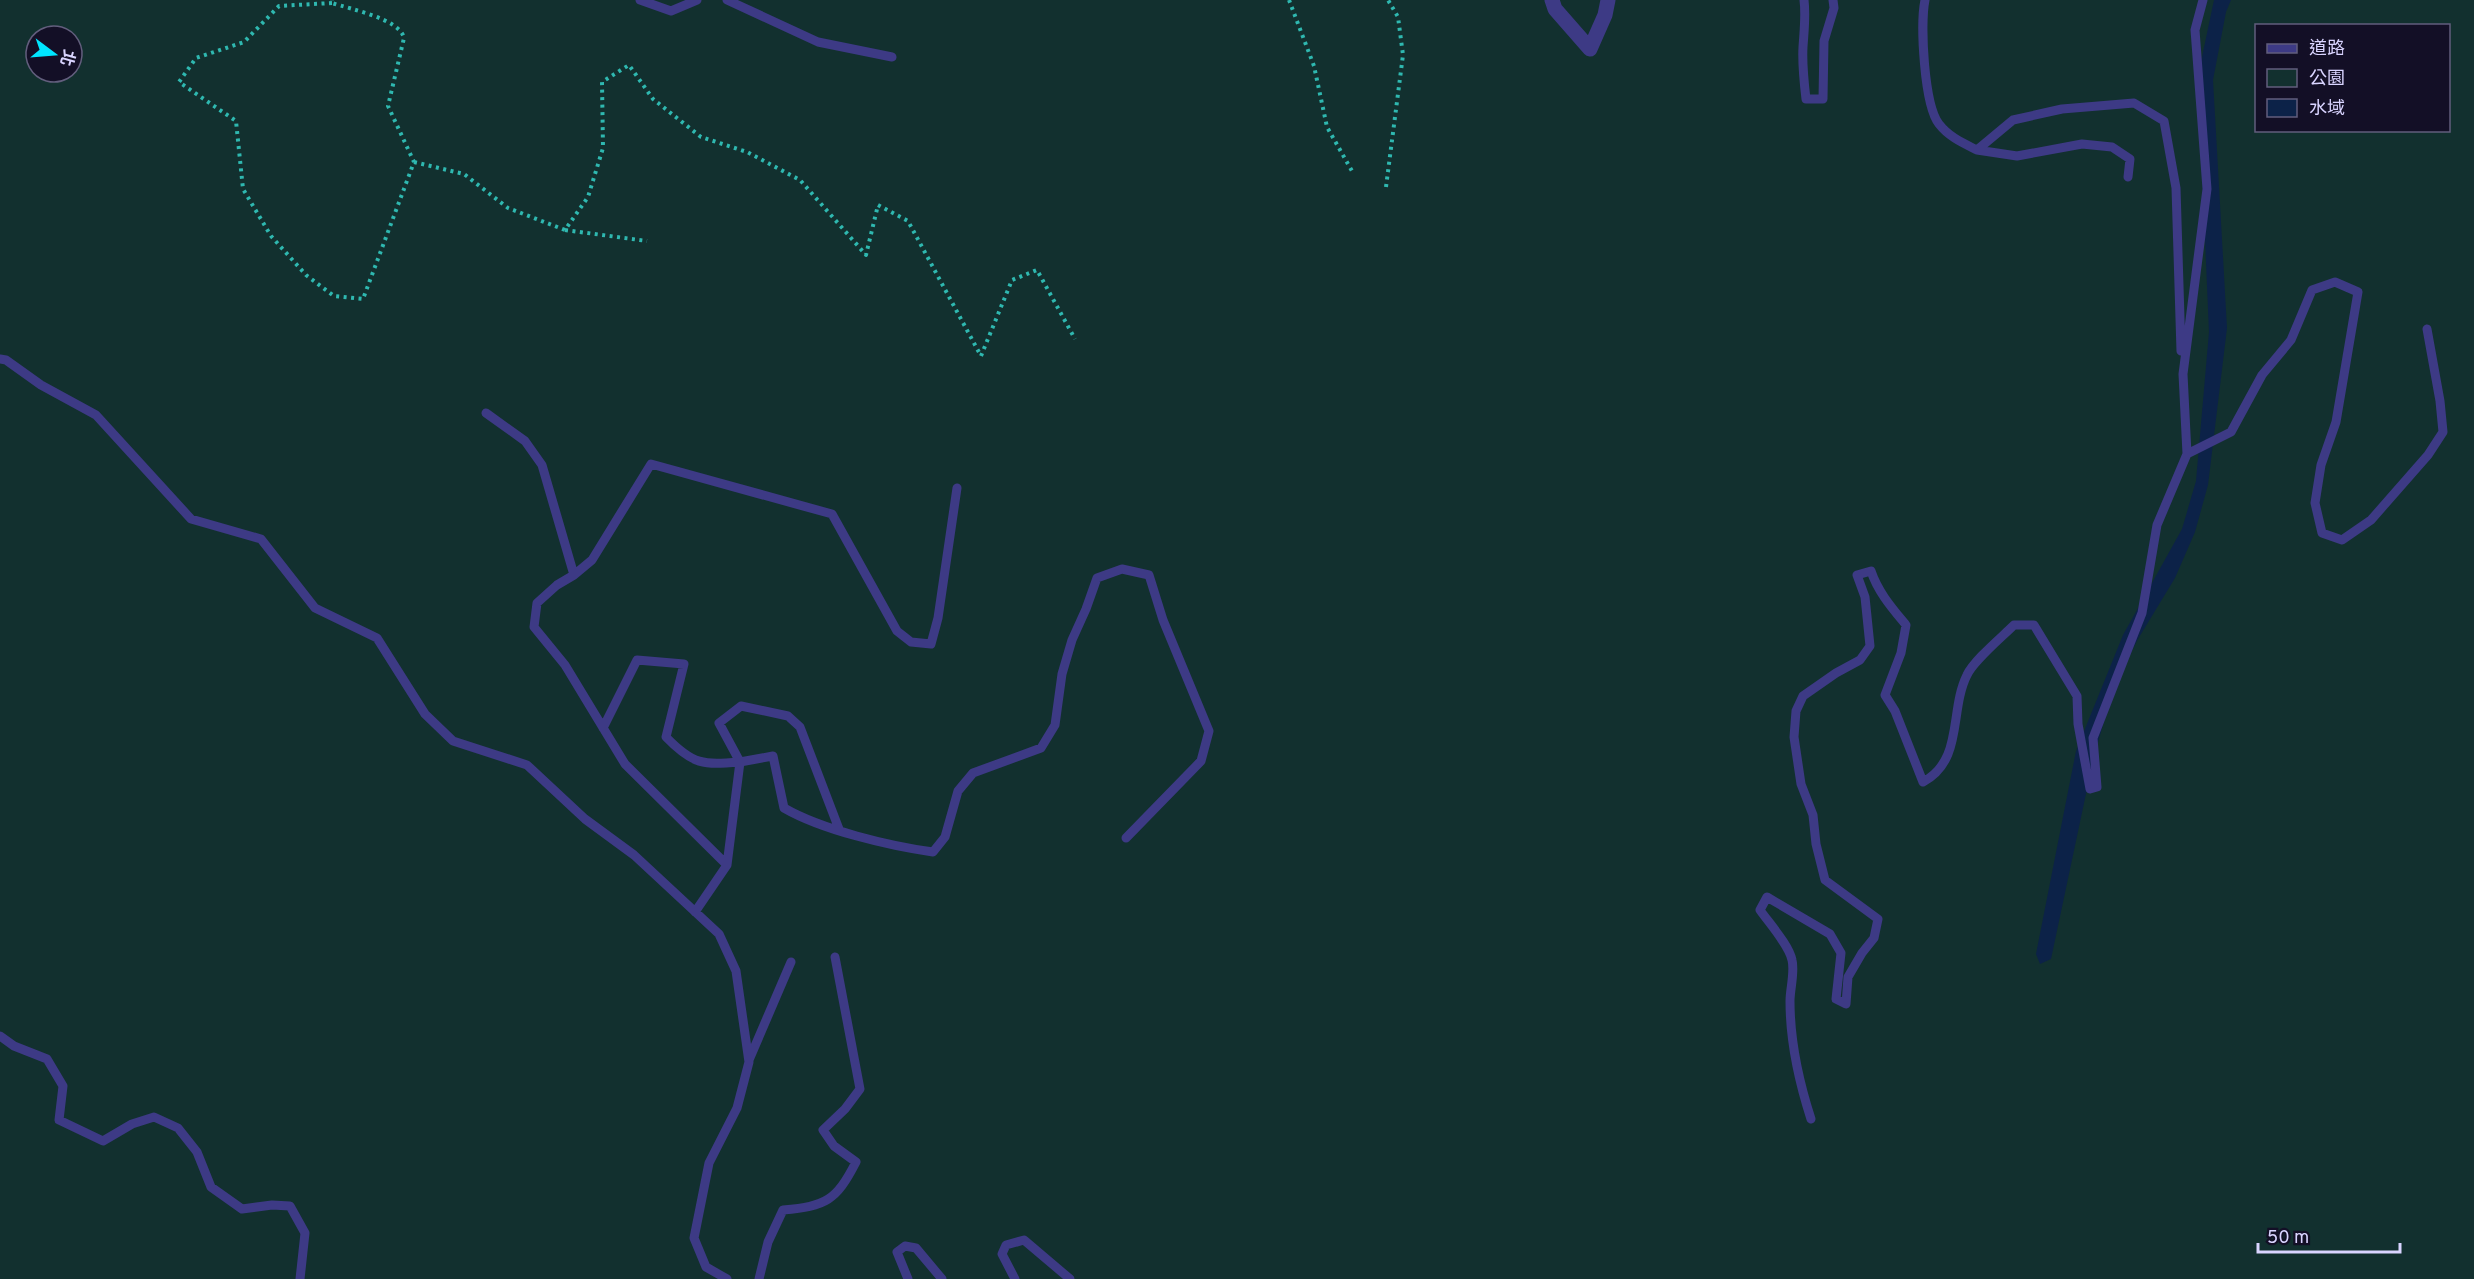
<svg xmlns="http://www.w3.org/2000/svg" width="2474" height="1279" font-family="Overpass,'Noto Sans TC',sans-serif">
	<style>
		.green { fill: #12302f; fill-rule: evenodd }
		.water { fill: #0c2248 }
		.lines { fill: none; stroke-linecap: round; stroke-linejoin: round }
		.path { stroke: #2fb8b0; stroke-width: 4; stroke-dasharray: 3 4.5; stroke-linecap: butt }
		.service { stroke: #3d3a85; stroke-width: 9 }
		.minor { stroke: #3d3a85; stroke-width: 15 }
	</style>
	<rect width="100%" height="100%" fill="#130f26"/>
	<path class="green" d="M0,0H2474V1279H0ZM2256,26H2448V130H2256ZM36,36H72V72H36Z"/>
	<path class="water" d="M2214,0H2231L2226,12L2213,80L2227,328L2208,485L2195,532L2175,578L2138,639L2115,684L2094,756L2051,959L2040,964L2036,954L2076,751L2123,635L2182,529L2196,481L2209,332L2198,76Z"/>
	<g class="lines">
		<path class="path" d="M1289,0L1314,66L1327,127L1352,171
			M332,3L279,6L244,42L196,58L179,82L236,121L243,189L271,236L306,275L334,296L363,299L414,162L388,106L404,38C400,19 350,9 332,3V0
			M414,162L464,174L508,208L565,230L588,197L603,148L602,82L629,65L653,99L701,137L747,152L800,180L866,255L878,205L908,221L981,356L1012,280L1037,270L1075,339
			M1386,187L1403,55L1398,17L1388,0
			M565,230L647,241"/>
		<path class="service" d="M640,0L671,11L697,0
			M727,0L818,42L892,57
			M1804,0C1806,16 1804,31 1803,47C1802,64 1804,82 1806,99H1823L1824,41L1834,8L1833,0
			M1925,0C1920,24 1924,105 1939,124C1949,137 1963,143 1977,150L2013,120L2062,109L2134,103L2164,121L2176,188L2181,351
			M2203,0L2195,30L2207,189L2183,374L2187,454L2231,432L2262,375L2291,340L2312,290L2335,282L2358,292L2336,422L2321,465L2315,503L2322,533L2342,540L2371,520L2428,455L2443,432L2440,401L2427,329
			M1977,150L2017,156L2082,144L2112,147L2130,159L2128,177
			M0,359L6,360L41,385L96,415L191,519L261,539L315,608L377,638L425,714L453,741L527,765L585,819L634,855L719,934L736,971L749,1062L737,1108L709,1163L694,1238L706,1267L727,1279
			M486,413L525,441L542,465L574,575
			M603,728L637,660L684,664L666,737C693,765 703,765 740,762L719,723L741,706L788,716L800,727L839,829
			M727,865L625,764L565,665L534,627L537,603L557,585L574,575L592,560L651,464L832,514L897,631L911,642L931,644L938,618L957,488
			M695,912L727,865L740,762L773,756L784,808C822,830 890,846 933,852L945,837L958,791L973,773L1041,748L1055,725L1062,674L1072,640L1086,609L1097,578L1122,569L1149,575L1163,620L1209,731L1201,761L1126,838
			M0,1036L14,1046L47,1059L63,1086L59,1120L103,1141L132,1124L154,1117L178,1128L197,1152L211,1187L242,1209L272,1205L290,1206L305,1233L300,1279
			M749,1060L791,962
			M1811,1119C1799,1082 1790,1041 1790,1001C1790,989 1795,972 1792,960C1789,945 1769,923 1760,910L1767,897L1830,934L1841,953L1836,999L1846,1004L1848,977L1862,953L1874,938L1878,919L1825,880L1816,844L1813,815L1801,784L1794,737L1796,711L1803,696L1836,673L1860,660L1870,646L1865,597L1857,575L1871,571C1878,592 1892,608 1906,625L1901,653L1885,695L1895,711L1923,782C1964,760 1949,711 1967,675C1974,660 2002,637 2014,625H2034L2077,696L2078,724L2090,789L2097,787L2093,738L2142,613L2157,525L2187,454
			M759,1279L768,1242L783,1210C826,1206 836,1201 856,1162L834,1146L823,1130L845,1109L860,1089L835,957
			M908,1279L897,1252L905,1246L916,1248L942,1279
			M1015,1279L1002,1254L1006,1245L1024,1240L1070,1279"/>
		<path class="minor" d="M1552,0L1555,9L1590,49L1605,15L1608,0"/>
	</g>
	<rect x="2255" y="24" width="195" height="108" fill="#130f26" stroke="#625e7d" stroke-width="1.5"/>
	<rect x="2267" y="44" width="30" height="9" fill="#3d3a85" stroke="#625e7d" stroke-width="1.5"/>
	<text x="2309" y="54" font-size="18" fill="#d9d4ff">道路</text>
	<rect x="2267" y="69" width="30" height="18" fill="#12302f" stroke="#625e7d" stroke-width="1.5"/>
	<text x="2309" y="84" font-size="18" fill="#d9d4ff">公園</text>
	<rect x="2267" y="99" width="30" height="18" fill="#0c2248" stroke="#625e7d" stroke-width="1.5"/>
	<text x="2309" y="114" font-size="18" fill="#d9d4ff">水域</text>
	<g transform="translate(54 54) rotate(106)"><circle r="28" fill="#130f26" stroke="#625e7d" stroke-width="1.5"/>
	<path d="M0-4.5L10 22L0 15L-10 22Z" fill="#00e5ff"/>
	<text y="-9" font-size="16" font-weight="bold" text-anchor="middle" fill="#d9d4ff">北</text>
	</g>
	<path d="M2258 1243v9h142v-9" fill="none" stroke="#d9d4ff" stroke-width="3"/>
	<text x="2267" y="1243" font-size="18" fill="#d9d4ff" stroke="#130f26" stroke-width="4.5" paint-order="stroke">50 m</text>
</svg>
